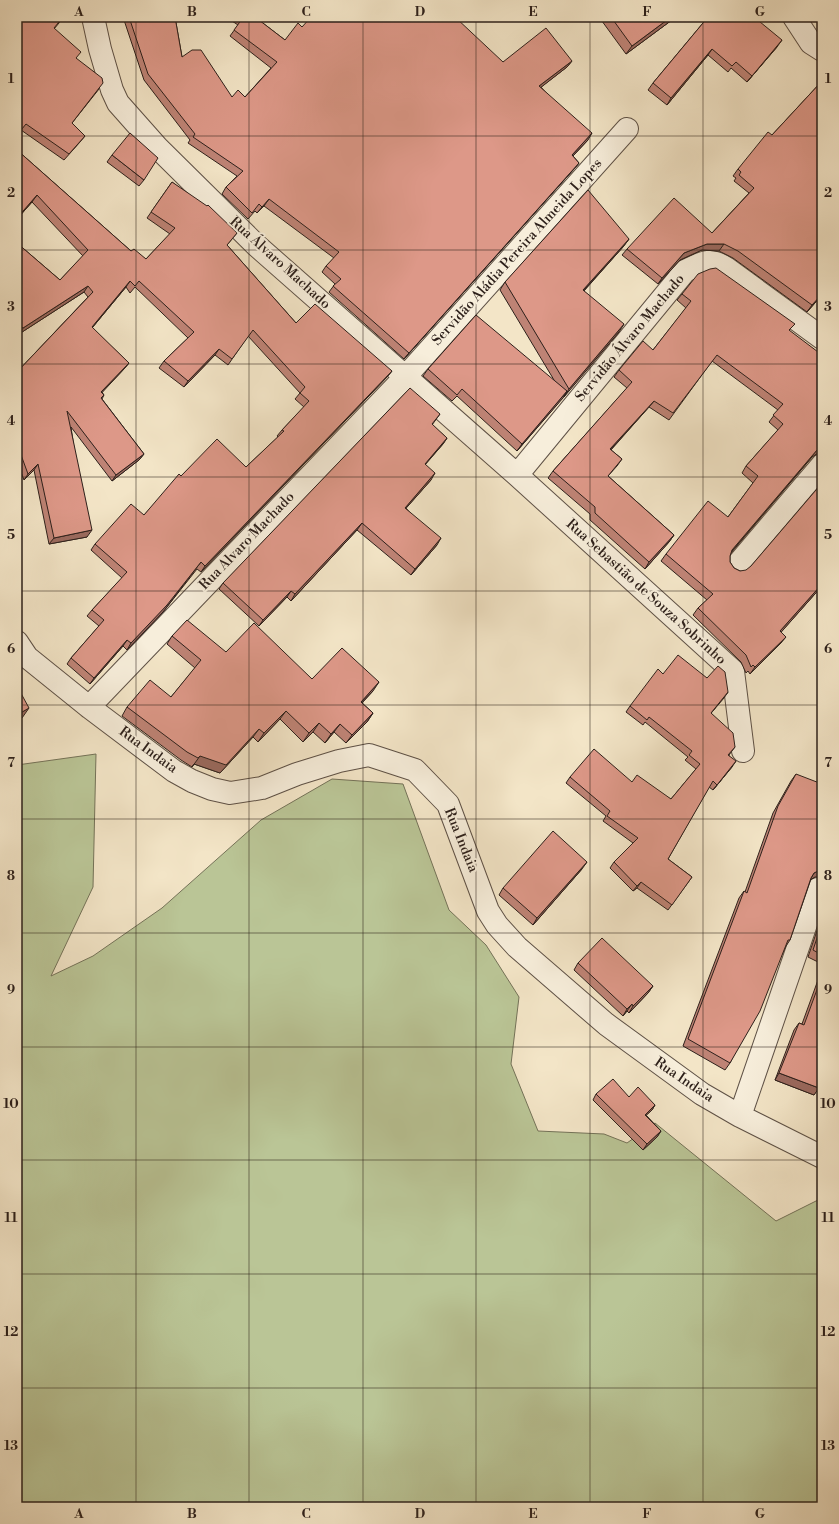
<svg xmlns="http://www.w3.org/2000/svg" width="839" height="1524" font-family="'Libre Bodoni',serif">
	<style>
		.green { fill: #bac596; stroke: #747258 }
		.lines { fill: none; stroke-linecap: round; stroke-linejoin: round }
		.minor-casing { stroke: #5e5146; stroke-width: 24 }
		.tertiary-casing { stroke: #5e5146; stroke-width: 24 }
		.minor { stroke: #f7eedb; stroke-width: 22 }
		.tertiary { stroke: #f7eedb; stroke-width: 22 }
		.wall { fill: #be8375; stroke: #2d201b }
		.shaded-wall { fill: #9b6a5f; stroke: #2d201b }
		.building { fill: #dd9888; stroke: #2d201b }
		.grid { fill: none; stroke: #2d201b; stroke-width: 1; stroke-opacity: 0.55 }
		.labels { text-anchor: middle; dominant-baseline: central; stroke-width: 4; stroke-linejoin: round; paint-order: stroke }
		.street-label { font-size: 14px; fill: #2d201b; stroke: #f7eedb }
		.neatline { fill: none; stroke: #2d201b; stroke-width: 1.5 }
		.grid-label { font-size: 13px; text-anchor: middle; font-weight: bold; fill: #2d201b }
	</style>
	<rect width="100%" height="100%" fill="#f3e5c7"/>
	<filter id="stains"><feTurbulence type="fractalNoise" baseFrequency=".005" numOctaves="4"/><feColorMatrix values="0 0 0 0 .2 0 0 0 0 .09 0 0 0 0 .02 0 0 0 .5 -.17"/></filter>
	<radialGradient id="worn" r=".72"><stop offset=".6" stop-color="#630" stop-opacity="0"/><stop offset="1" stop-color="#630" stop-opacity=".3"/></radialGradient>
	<path class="green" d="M96,754L93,887L51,976L93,956L162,908L261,820L332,779L403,784L449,910L486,945L519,997L511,1064L538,1131L604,1134L627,1143L655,1123L776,1221L822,1198V1507H17V765Z"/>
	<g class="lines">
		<g class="minor-casing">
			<path id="minor" d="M93,17L100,49L112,90L118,103L157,147L256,245L517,475L733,671L743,751
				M517,475L685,271C702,263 709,257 726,268L822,338
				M737,565L822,465
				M17,642L27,657L89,707L174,771L192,781L212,789L230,793L262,788L297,774L339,761L369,755L415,770L448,804L488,911L497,925L517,947L606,1024L702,1094L740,1116L822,1157
				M89,707L406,376L627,129
				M740,1116L818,889"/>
		</g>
		<g class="tertiary-casing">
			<path id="tertiary" d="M794,17L811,43L822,50"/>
		</g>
		<use href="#minor" class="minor"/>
		<use href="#tertiary" class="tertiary"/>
	</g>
	<path class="wall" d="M17,17H64L54,29L99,89L72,123L85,136L80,142L64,160L21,130Z
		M123,17H175L182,57L232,97H245L271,68L230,36L238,25L226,17H255L285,40L302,27L503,62L572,61L567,67L541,87L588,140L573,156L579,163L574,169L404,359L329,292L335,284L322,272L326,266L334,258L264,206L257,213L255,211L248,219L222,194L226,187L237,176L188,143L190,140L144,80Z
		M599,17H676L626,54Z
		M708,17L777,47L747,82L731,68L728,72L708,55L667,105L648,90L653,83Z
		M822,81V295L807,312L733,258L719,251L702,250L680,260L658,284L622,255L627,249L712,233L749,193L734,181L736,178L733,176L738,169L772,135Z
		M17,150L131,251L146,259L170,234L147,218L172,182L237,233L227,245L296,323L392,371L387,377L201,572L197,569L163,612L127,650L123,646L90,684L67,664L71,658L99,626L87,616L92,610L122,578L91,550L95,544L144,515L181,476L246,467L278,437L277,436L282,430L304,407L295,399L300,393L248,336L228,365L215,355L184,387L159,368L164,361L188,338L135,287L130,293L126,287L92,328L129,363L124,369L102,392L104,395L102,399L144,454L139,460L112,481L71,427L87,537L49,544L34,470L24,480L17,462V372L88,297L84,292L19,334L17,333V243L60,280L83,256L32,202L17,219Z
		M112,155L144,180L139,186L107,162Z
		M629,239L623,247L584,291L619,332L517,451L457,396L452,401L423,376L428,369L554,380L500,290L505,282Z
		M682,294L790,331L818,453L812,457L731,553L730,556V562L734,568L740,571L822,586L781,632V643L750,674L748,671L746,673L741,662L693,615L698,608L707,600L661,561L666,554L728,517L753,483L742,473L746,466L778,430L769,422L778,410L712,361L669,420L649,407L611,450L622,459L617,466L608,476L674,535L669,542L645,569L590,520V514L548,478L553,471L627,388L614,377L619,370L653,350L686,308L677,300Z
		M440,414L432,425L447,438L443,444L425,465L431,480L406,508L437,545L411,575L357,530L291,601L287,597L259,626L219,589L223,583Z
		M172,636L226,652L312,679L373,691L362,703L373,713L367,722L346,743L334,732L325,743L313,732L303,742L280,719L258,742L253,737L220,773L194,764L192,767L181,760L122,716L127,707L171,697L195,668L167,644Z
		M663,674L707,678L728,692L711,713L735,747L729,755L732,767L713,790L709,787L668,859L692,877L668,910L637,888L633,891L610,868L614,862L633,843L603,821L606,816L566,783L570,777L632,782L671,799L696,769L685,760L688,757L645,722L643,725L626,712L630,706Z
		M796,774L815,877L811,879L790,940L786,946L730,1063L725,1070L683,1046L739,898L744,891L745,892L773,813L791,781Z
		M582,869L533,925L499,895L503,888Z
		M822,916V964L808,957Z
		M578,963L653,986L648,993L629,1013L627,1011L623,1016L574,970Z
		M822,969V1081L814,1095L775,1080L794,1030L799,1023L802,1024Z
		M596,1094L629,1097L655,1105L652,1110L646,1115L661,1131L657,1137L643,1150L593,1100Z"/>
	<path class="shaded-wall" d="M671,17H676L626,54L632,46Z
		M782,40L777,47L747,82Z
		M712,49L708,55L667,105L671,98Z
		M572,61L567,67L535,92L539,86Z
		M592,133L588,140L568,161L572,155Z
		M579,163L574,169L404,359L409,353Z
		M37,195L32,202L17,219V218Z
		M269,199L264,206L257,213L262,207Z
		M629,239L623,247L577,298L583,290Z
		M707,244H724L719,251L702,250L680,260L658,284L662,278L684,253Z
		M130,281L126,287L87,334L92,327Z
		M88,286L84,292L19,334L23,328Z
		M822,294V295L807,312L812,305Z
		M624,324L619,332L564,397L569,389Z
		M219,349L215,355L184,387L188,381Z
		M129,363L124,369L97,398L101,392Z
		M392,371L387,377L201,572L205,566Z
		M567,391L563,398L517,451L522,444Z
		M654,401L649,407L605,456L610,449Z
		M447,438L443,444L420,470L425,464Z
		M822,447V453H818L812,457L727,557L732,550L817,450Z
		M144,454L139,460L112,481L116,475Z
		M38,464L34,470L24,480L28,474Z
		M435,473L431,480L401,514L405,508Z
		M362,523L357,530L291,601L295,594Z
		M92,530L87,537L49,544L54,538Z
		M674,535L669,542L645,569L649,562Z
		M441,538L437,545L411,575L415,569Z
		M201,562L163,612L127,650L131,643Z
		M822,584V586L776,638L780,631Z
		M291,591L287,597L259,626L263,620Z
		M786,637L781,643L750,674L755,667Z
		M127,640L123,646L90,684L94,678Z
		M379,682L373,691L355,710L361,702Z
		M728,692L724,698L707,718L711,713Z
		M29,708L22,718L17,721V715Z
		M286,711L280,719L258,742L264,733Z
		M373,713L367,722L346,743L352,735Z
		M319,723L313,732L303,742L309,733Z
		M340,724L334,732L325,743L331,734Z
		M259,729L253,737L220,773L194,764L192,767L200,756Z
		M736,761L732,767L713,790L717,785Z
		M587,862L582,869L533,925L537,918Z
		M820,870H822V877H815L810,880L814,873Z
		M641,882L637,888L633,891L637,886Z
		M653,986L648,993L629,1013L633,1006Z
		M632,1004L627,1011L623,1016L627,1009Z
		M779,1073L819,1088L814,1095L775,1080Z
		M655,1105L652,1110L641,1120L645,1115Z
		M661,1131L657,1137L643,1150L647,1144Z"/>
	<path class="building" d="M17,17H63L54,28L81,52L76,58L102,78L103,83L72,123L85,136L69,154L26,124L17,135Z
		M129,17H175L182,57L192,50H201L232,97L238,90L245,97L277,62L234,30L242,19L240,17H255L285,40L298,23L302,27L311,17H455L503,62L546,28L572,61L539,86L592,133L572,155L579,163L409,353L333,286L341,279L326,266L339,252L269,199L262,207L259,204L252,213L226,187L243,171L193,137L195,134L148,74Z
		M611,17H671L632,46Z
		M708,17H754L782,40L752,76L736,62L732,66L712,49L671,98L653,83Z
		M822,81V294L812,305L738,251L724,244H707L684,253L662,278L627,249L674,198L712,233L754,188L739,175L741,172L738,169L768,132L772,135Z
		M130,133L158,158L144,180L112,155Z
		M17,150L131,251L134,249L146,259L175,228L151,212L172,182L207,206L208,205L237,233L227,245L296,323L315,304L392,371L205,566L201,562L167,605L131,643L127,640L94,678L71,658L104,620L92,610L127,572L95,544L131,504L144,515L179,474L181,476L217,439L246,467L284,431L282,430L309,401L300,393L305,387L253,330L232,359L219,349L188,381L164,361L194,332L139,281L135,286L130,281L92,327L129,363L101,392L104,395L101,398L144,454L116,475L67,411L92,530L54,538L38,464L28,474L17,444V372L93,292L88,286L23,328L17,322V243L60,280L88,250L37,195L17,218Z
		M588,190L629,239L583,290L624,324L569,389L505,282Z
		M716,268L795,324L789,330L822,355V447L817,450L732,550L730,556V562L734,568L740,571L746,570L751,566L822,483V584L780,631L786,637L755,667L753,665L751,667L746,655L698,608L713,594L666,554L708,501L728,517L758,476L746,466L783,424L773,415L783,404L717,355L673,413L654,401L610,449L622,459L608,476L674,535L649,562L595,513V507L553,471L632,382L619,370L643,341L653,350L691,301L682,294L698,274L710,269Z
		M476,315L567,391L522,444L462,389L457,395L428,369Z
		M410,388L440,414L432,424L447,438L425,464L435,473L405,508L441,538L415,569L362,523L295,594L291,591L263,620L223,583Z
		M187,620L226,652L254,623L312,679L342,648L379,682L361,702L373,713L352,735L340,724L331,734L319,723L309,733L286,711L264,733L259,729L226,765L200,756L198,758L187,752L127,707L150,680L171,697L201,660L172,636Z
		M678,655L707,678L718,666L725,672L728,692L711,713L733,733L735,747L728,755L736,761L717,785L713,781L668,859L692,877L672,905L641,882L637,886L614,862L638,838L607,816L610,811L570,777L594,749L632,782L637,775L671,799L700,764L689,755L692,751L649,717L647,720L630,706L658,669L663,674Z
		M17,686L29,708L17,715Z
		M796,774L822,784V870H820L814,873L811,878L790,940H788L760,1011L730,1063L688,1039L744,891L747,893L778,806Z
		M553,831L587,862L537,918L503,888Z
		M822,923V955L813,950Z
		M602,938L653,986L633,1006L632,1004L627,1009L578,963Z
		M822,976V1081L819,1088L779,1073L799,1023L804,1025Z
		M613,1079L629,1097L638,1087L655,1105L645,1115L661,1131L647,1144L596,1094Z"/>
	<path class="grid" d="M136,17V1507M249,17V1507M363,17V1507M476,17V1507M590,17V1507M703,17V1507M17,136H822M17,250H822M17,364H822M17,477H822M17,591H822M17,705H822M17,819H822M17,933H822M17,1047H822M17,1160H822M17,1274H822M17,1388H822"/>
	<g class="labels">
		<g class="street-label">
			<text transform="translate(517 252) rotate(-48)">Servidão Aládia Pereira Almeida Lopes</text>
			<text transform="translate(280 263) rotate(42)">Rua Álvaro Machado</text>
			<text transform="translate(630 338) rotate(-50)">Servidão Álvaro Machado</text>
			<text transform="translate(247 541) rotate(-46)">Rua Alvaro Machado</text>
			<text transform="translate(646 592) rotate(42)">Rua Sebastião de Souza Sobrinho</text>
			<text transform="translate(148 750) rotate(36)">Rua Indaia</text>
			<text transform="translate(461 840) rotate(68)">Rua Indaia</text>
			<text transform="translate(684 1080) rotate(34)">Rua Indaia</text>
		</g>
	</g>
	<rect width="839" height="1524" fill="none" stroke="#f3e5c7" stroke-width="44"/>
	<rect x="22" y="22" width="795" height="1480" class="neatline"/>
	<g class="grid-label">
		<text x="79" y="16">A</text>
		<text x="192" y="16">B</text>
		<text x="306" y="16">C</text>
		<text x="420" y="16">D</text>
		<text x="533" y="16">E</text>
		<text x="647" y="16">F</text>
		<text x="760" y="16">G</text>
		<text x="11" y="83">1</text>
		<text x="828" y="83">1</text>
		<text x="11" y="197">2</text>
		<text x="828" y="197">2</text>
		<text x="11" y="311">3</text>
		<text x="828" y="311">3</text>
		<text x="11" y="425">4</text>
		<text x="828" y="425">4</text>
		<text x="11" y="539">5</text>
		<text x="828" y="539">5</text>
		<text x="11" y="653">6</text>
		<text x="828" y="653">6</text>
		<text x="11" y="767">7</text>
		<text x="828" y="767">7</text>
		<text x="11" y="880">8</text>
		<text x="828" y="880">8</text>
		<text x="11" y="994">9</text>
		<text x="828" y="994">9</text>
		<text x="11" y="1108">10</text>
		<text x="828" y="1108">10</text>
		<text x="11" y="1222">11</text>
		<text x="828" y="1222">11</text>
		<text x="11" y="1336">12</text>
		<text x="828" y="1336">12</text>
		<text x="11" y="1450">13</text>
		<text x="828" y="1450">13</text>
		<text x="79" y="1518">A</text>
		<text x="192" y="1518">B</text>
		<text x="306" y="1518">C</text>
		<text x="420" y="1518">D</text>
		<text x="533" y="1518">E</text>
		<text x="647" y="1518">F</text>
		<text x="760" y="1518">G</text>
	</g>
	<rect width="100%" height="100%" filter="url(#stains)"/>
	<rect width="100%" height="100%" fill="url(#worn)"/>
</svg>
